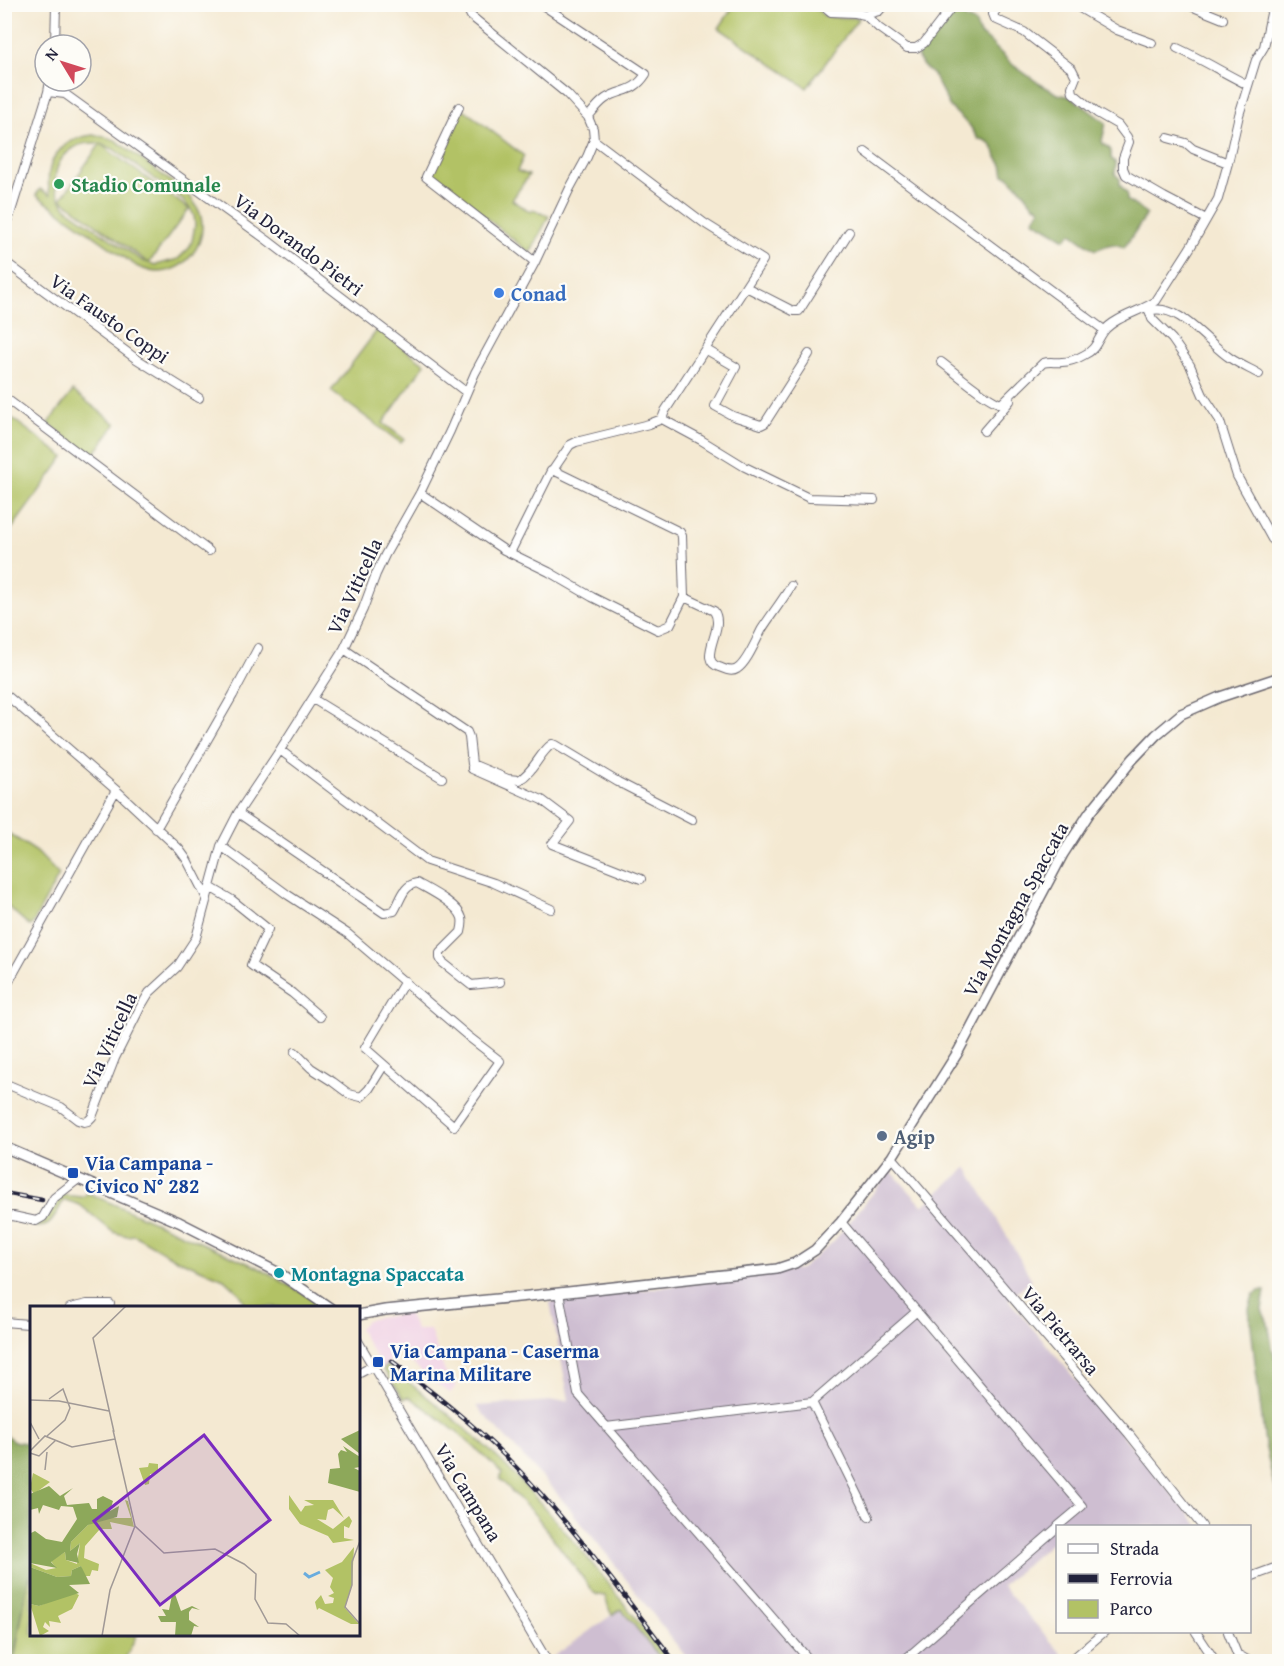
<svg xmlns="http://www.w3.org/2000/svg" width="1284" height="1666" font-family="'Gentium Book Plus',serif">
	<style>
		.built { fill: #f0d0e4 }
		.industrial { fill: #cebed1 }
		.green { fill: #b2c265; stroke: #6a7250; stroke-width: 1.5; fill-rule: evenodd }
		.forest { fill: #8da85a; stroke: #58654a; stroke-width: 1.5 }
		.lines { fill: none; stroke-linecap: round; stroke-linejoin: round }
		.minor-casing { stroke: #6c6870; stroke-width: 10 }
		.major-casing { stroke: #6c6870; stroke-width: 12 }
		.minor { stroke: #fff; stroke-width: 8 }
		.major { stroke: #fff; stroke-width: 9 }
		.rail-casing { stroke: #22223b; stroke-width: 4.5 }
		.rail { stroke: #fdfcf7; stroke-width: 2; stroke-dasharray: 7; stroke-linecap: butt }
		.leisure-dot { fill: #2e9e5b; stroke: #fdfcf7; stroke-width: 2 }
		.shop-dot { fill: #3f7fe0; stroke: #fdfcf7; stroke-width: 2 }
		.service-dot { fill: #5c6f8a; stroke: #fdfcf7; stroke-width: 2 }
		.transit-dot { fill: #1a4fb4; stroke: #fdfcf7; stroke-width: 2 }
		.culture-dot { fill: #0f9aa8; stroke: #fdfcf7; stroke-width: 2 }
		.labels { text-anchor: middle; dominant-baseline: central; stroke-width: 4.5; stroke-linejoin: round; paint-order: stroke }
		.leisure-label { font-size: 20px; font-weight: bold; fill: #27864d; stroke: #fdfcf7; text-anchor: start }
		.street-label { font-size: 20px; fill: #22223b; stroke: #fdfcf7 }
		.shop-label { font-size: 20px; font-weight: bold; fill: #366cbe; stroke: #fdfcf7; text-anchor: start }
		.service-label { font-size: 20px; font-weight: bold; fill: #4e5e75; stroke: #fdfcf7; text-anchor: start }
		.transit-label { font-size: 20px; font-weight: bold; fill: #164399; stroke: #fdfcf7; text-anchor: start }
		.culture-label { font-size: 20px; font-weight: bold; fill: #0d838f; stroke: #fdfcf7; text-anchor: start }
		.inset-river { fill: none; stroke: #69acde; stroke-width: 3 }
		.inset-road { fill: none; stroke: #a09996; stroke-width: 1.5 }
		.view { fill: #7b2cbf; fill-opacity: 0.15; stroke: #7b2cbf; stroke-width: 3 }
		.inset-edge { fill: none; stroke: #22223b; stroke-width: 3 }
	</style>
	<rect width="100%" height="100%" fill="#fdfcf7"/>
	<filter id="ink" filterUnits="userSpaceOnUse"><feTurbulence type="fractalNoise" baseFrequency=".0167" numOctaves="2"/><feDisplacementMap in="SourceGraphic" scale="12" xChannelSelector="R" yChannelSelector="G"/><feConvolveMatrix kernelMatrix="1 2 1 2 8 2 1 2 1" color-interpolation-filters="sRGB"/></filter>
	<filter id="wash" filterUnits="userSpaceOnUse"><feTurbulence type="fractalNoise" baseFrequency=".008" numOctaves="4" result="noise"/><feDisplacementMap in="SourceGraphic" scale="24" xChannelSelector="R" yChannelSelector="G"/><feGaussianBlur stdDeviation="1.35" result="paint"/><feColorMatrix in="noise" values="0 0 0 0 0 0 0 0 0 0 0 0 0 0 0 0 0 1.4 0 .05"/><feComposite in="paint" operator="in"/></filter>
	<g filter="url(#wash)">
		<rect width="100%" height="100%" fill="#f4e9d2"/>
		<path class="built" d="M408,1313L416,1330H430L445,1372L457,1385L450,1393L435,1383L398,1351L383,1369L359,1329L366,1320Z"/>
		<path class="industrial" d="M967,1167L1032,1280L1008,1299L1199,1526H1058L1057,1538L1002,1586L1068,1661H689L608,1556L555,1491L476,1406L569,1400L550,1302L801,1269L833,1242L891,1171L923,1206Z
			M620,1609L663,1661L546,1662Z"/>
		<path class="green" d="M735,4L811,5L826,17L859,18L807,88L719,28Z
			M462,108L524,156L517,171L529,175L512,200L531,212L533,210L549,216L532,250L529,252L430,173Z
			M93,135L105,137L115,140L187,193C193,200 199,208 201,217C207,245 185,272 157,272C150,272 144,269 138,267L36,195L40,189L50,195C43,163 59,139 93,135ZM97,143L113,149L181,198L191,210L194,216L195,225L192,241L189,248L178,259L156,265L143,261L69,210C50,193 50,162 74,148C81,143 89,143 97,143Z
			M100,144L189,209L149,263L61,199Z
			M378,329L425,364L383,423L404,439L401,443L331,391Z
			M73,391L116,424L92,457L48,423Z
			M5,413L64,457L5,538Z
			M5,831L37,852L59,875L32,925L30,926L5,904Z
			M88,1193L257,1267L327,1307H244V1301L240,1294L224,1279L172,1257L134,1235L127,1236L113,1232L80,1205L65,1200L63,1201C54,1218 51,1232 28,1225C47,1225 53,1210 61,1195L82,1197Z
			M387,1365C426,1396 466,1427 502,1462C563,1524 616,1593 669,1661H663L621,1609L612,1615C608,1609 608,1603 605,1596L598,1595L594,1593L537,1517L500,1479L502,1473C474,1445 443,1420 411,1398L408,1397L404,1399L383,1369Z
			M31,1574L32,1634L137,1635L124,1661L14,1662L28,1581Z"/>
		<path class="forest" d="M957,6C963,16 963,19 975,22L980,35L987,39L1013,65L1040,84L1058,94L1071,97L1106,123L1102,141L1103,144C1110,149 1112,148 1111,158L1116,163L1115,174L1120,179V185L1127,193V200L1147,214L1124,248C1114,241 1106,246 1095,250L1071,233L1065,239L1033,220L1040,210L1037,206L1035,207L1018,185L1017,186L1008,176L1004,175C1003,172 1003,168 1002,165C1000,161 997,159 996,155C992,145 990,140 978,139L970,126L950,107L934,76L923,66L917,56Z
			M1259,1291H1265L1262,1310L1268,1323L1273,1352L1279,1368V1496L1273,1481L1265,1444L1255,1362L1249,1309L1253,1295Z
			M4,1433L13,1441L25,1443L32,1437L31,1574L28,1581L13,1662L4,1661Z"/>
	</g>
	<g filter="url(#ink)">
		<g class="lines">
			<g class="minor-casing">
				<path id="minor" d="M541,4L646,74C633,94 622,88 605,99C599,103 593,111 588,117
					M821,4L831,12L855,13L865,15L879,28L907,48H916L924,43L954,4
					M1001,4L993,14L995,19L1024,32L1072,69L1076,77L1072,87L1073,93L1097,113L1118,125L1127,137L1129,142L1123,158V168L1126,175L1164,197L1206,219
					M1073,4L1117,30L1152,43
					M1186,4L1223,19
					M865,15L879,11L885,4
					M55,45L56,4
					M1177,48C1201,59 1224,73 1248,85
					M48,92L65,94L267,240L466,392
					M459,107L426,177L535,262
					M1168,138L1186,143L1193,149L1228,163
					M594,140L704,223L763,260L665,411L662,419
					M865,152L1104,330
					M4,234L48,92L50,81
					M4,261L135,358L199,398
					M746,287L793,311H799L849,232
					M1148,307L1152,319L1172,339L1190,365L1203,395L1219,419L1237,476L1272,539L1280,545
					M1149,311C1178,301 1208,344 1230,358C1239,364 1250,369 1259,374
					M705,349L736,367L715,406L733,416L761,425L765,423L809,354
					M941,362C956,373 985,399 1001,404L1043,363C1050,361 1055,363 1062,362C1069,362 1077,359 1084,355C1096,350 1097,340 1104,331C1115,317 1142,311 1156,301L1190,248L1218,199L1228,163L1239,115L1256,60L1264,47L1273,4
					M4,397L209,551
					M984,431L1010,401
					M420,493L504,550L549,572L592,597L658,630L670,625L684,597L682,536L680,532L553,470L570,445L576,442L649,424L662,419L701,440L745,467L809,498L874,500
					M510,553L551,471L553,470
					M684,597L714,611C723,625 709,642 710,657C711,663 714,665 719,667C725,669 731,673 737,669C747,663 756,640 762,629C771,615 782,601 791,586
					M344,649L467,732L469,737L472,764L508,779L519,780C534,772 539,753 552,744L556,745L618,782L692,820
					M4,693L116,790L179,849L187,860L207,899
					M313,699L442,778
					M280,750L427,861L494,883L551,909
					M472,767V769L542,800L570,821L552,844L641,879
					M238,813L384,913L394,911C401,900 403,885 417,883C429,890 458,904 462,918C463,922 462,928 461,932L440,953V958L442,962L471,985L500,982
					M156,829L233,695L258,648
					M221,846L288,895L348,934L469,1037L500,1061L454,1126L365,1048L405,981
					M210,887L232,900L268,929L251,965L292,993L320,1017
					M4,990L116,790
					M295,1052L311,1068L333,1082L349,1094L361,1097L369,1089L384,1065
					M4,1083L61,1107L78,1120L84,1122L88,1121L92,1117L115,1058L140,1008L149,993L177,967L196,938L221,846L238,813L280,750L344,649L363,609L376,574L385,555L420,493L450,431L475,373L535,262L570,188L587,157L594,140L593,129L588,117L567,94L471,16L465,4
					M892,1157L1129,1434L1202,1526
					M4,1217L13,1216L36,1221L43,1217L54,1198L77,1180
					M841,1222L1082,1506L1058,1526
					M559,1293L578,1394L811,1662
					M70,1308L87,1304H110
					M4,1322L28,1324L32,1323
					M358,1341L548,1662
					M358,1374L373,1366
					M606,1427L812,1402
					M869,1517L812,1402L917,1311
					M1250,1577L1280,1566
					M1196,1632L1216,1662
					M1228,1632L1237,1654L1251,1662
					M902,1662L1058,1527
					M1069,1662L1104,1632
					M1265,1662L1280,1657"/>
			</g>
			<g class="major-casing">
				<path id="major" d="M4,1147L179,1222L279,1273L330,1308
					M358,1315L385,1310L559,1293L777,1269L795,1263L815,1250L841,1222L892,1157L958,1052L1063,854L1090,812L1133,759L1156,735L1181,714L1220,697L1280,677"/>
			</g>
			<use href="#minor" class="minor"/>
			<use href="#major" class="major"/>
			<g class="rail-casing">
				<path id="rail" d="M4,1193L42,1200
					M392,1361C432,1392 471,1422 507,1458C569,1520 621,1592 675,1662"/>
			</g>
			<use href="#rail" class="rail"/>
		</g>
	</g>
	<circle class="leisure-dot" cx="59" cy="184" r="6"/>
	<circle class="shop-dot" cx="499" cy="293" r="6"/>
	<circle class="service-dot" cx="882" cy="1136" r="6"/>
	<g class="transit-dot">
		<rect x="67" y="1167" width="12" height="12" rx="3"/>
		<rect x="372" y="1356" width="12" height="12" rx="3"/>
	</g>
	<circle class="culture-dot" cx="279" cy="1273" r="6"/>
	<g class="labels">
		<g class="leisure-label">
			<text x="71" y="184">Stadio Comunale</text>
		</g>
		<g class="street-label">
			<text transform="translate(299 244) rotate(37)">Via Dorando Pietri</text>
			<text transform="translate(110 318) rotate(35)">Via Fausto Coppi</text>
			<text transform="translate(354 586) rotate(-65)">Via Viticella</text>
			<text transform="translate(1015 909) rotate(-61)">Via Montagna Spaccata</text>
			<text transform="translate(109 1040) rotate(-65)">Via Viticella</text>
			<text transform="translate(1061 1330) rotate(50)">Via Pietrarsa</text>
			<text transform="translate(469 1492) rotate(59)">Via Campana</text>
		</g>
		<g class="shop-label">
			<text x="511" y="293">Conad</text>
		</g>
		<g class="service-label">
			<text x="894" y="1136">Agip</text>
		</g>
		<g class="transit-label">
			<text x="85" y="1162">Via Campana -<tspan x="85" dy="23">Civico N° 282</tspan></text>
			<text x="390" y="1350">Via Campana - Caserma<tspan x="390" dy="23">Marina Militare</tspan></text>
		</g>
		<g class="culture-label">
			<text x="291" y="1273">Montagna Spaccata</text>
		</g>
	</g>
	<g transform="translate(30 1306)">
		<rect width="330" height="330" fill="#f4e9d2"/>
		<path d="M119,157L128,158V167L120,168L119,178L115,179L109,162L118,161ZM3,167L20,176L4,188L0,182ZM259,189L271,206L275,200L284,199L274,194H303L314,212L303,202L298,204L296,214L287,213L303,223L319,210L322,215L319,222L314,220V232L324,234L303,237L298,230L270,218L259,203ZM95,194L98,195L104,221L80,216L82,223H70L55,240L54,252L69,258L68,265L62,264L60,270H53L51,260L42,264L41,270L27,271L0,261V257L16,264L26,262L21,255L35,246L36,254L47,258L50,237L40,245L41,236L58,219L71,212H101ZM324,241L322,279L315,302L329,318H321L289,302L287,304L285,296L291,289L295,298L303,297L304,292L298,290L304,287L300,281L303,272L295,264L312,256ZM43,286L49,289L42,303L28,310L31,317L19,315L20,321L15,316L13,321L19,325L10,330L0,298L9,300Z" fill="#b2c265"/>
		<path d="M330,124V148L311,133ZM313,140L330,151V161L324,162L330,165V186L298,177L300,163L310,162L308,148L311,144L317,146ZM19,180L30,190L43,182L34,190L37,199L59,197L62,203H67V193L73,190L83,195L80,205L89,200L87,211L58,219L41,236L40,245L50,237L47,248L49,257L36,254L35,246L21,256L27,262L0,257L1,227L5,225L16,233L32,236L47,213L43,201L31,200L29,204L13,199L9,208L8,202L0,204V188ZM51,260L60,278L39,279L49,287L9,300L0,298V261L27,271L41,270L42,264ZM154,278L145,288L151,305L162,300L170,304L162,302L159,306V314L169,321L164,320L161,330H145L146,316H131L128,310H136L132,303L139,304L142,289Z" fill="#8da85a"/>
		<path class="inset-river" d="M274,267L279,271L290,266"/>
		<path class="inset-road" d="M0,94L29,95L79,105M0,116L9,133M83,124L105,220L134,247L185,243L214,258L226,268L225,293L238,317L256,318L270,330M84,126L63,32L96,0M17,130L35,114L40,102L33,83L19,93M0,145L15,130L42,141L85,133M0,147L9,150L26,134M15,164L17,146M330,235L322,256V279L315,301L330,318M72,330L80,284L105,220"/>
		<path class="view" d="M174,129L240,214L130,299L64,215Z"/>
		<rect width="330" height="330" class="inset-edge"/>
	</g>
	<rect width="1284" height="1666" fill="none" stroke="#fdfcf7" stroke-width="24"/>
	<rect x="1056" y="1525" width="195" height="108" fill="#fdfcf7" stroke="#a5a5ac" stroke-width="1.5"/>
	<rect x="1068" y="1544" width="30" height="9" fill="#ffffff" stroke="#a5a5ac" stroke-width="1.5"/>
	<text x="1110" y="1555" font-size="18" fill="#22223b">Strada</text>
	<rect x="1068" y="1574" width="30" height="9" fill="#22223b" stroke="#a5a5ac" stroke-width="1.5"/>
	<text x="1110" y="1585" font-size="18" fill="#22223b">Ferrovia</text>
	<rect x="1068" y="1600" width="30" height="18" fill="#b2c265" stroke="#a5a5ac" stroke-width="1.5"/>
	<text x="1110" y="1615" font-size="18" fill="#22223b">Parco</text>
	<g transform="translate(63 63) rotate(308)"><circle r="28" fill="#fdfcf7" stroke="#a5a5ac" stroke-width="1.5"/>
	<path d="M0-4.5L10 22L0 15L-10 22Z" fill="#d1495b"/>
	<text y="-9" font-size="16" font-weight="bold" text-anchor="middle" fill="#22223b">N</text>
	</g>
</svg>
